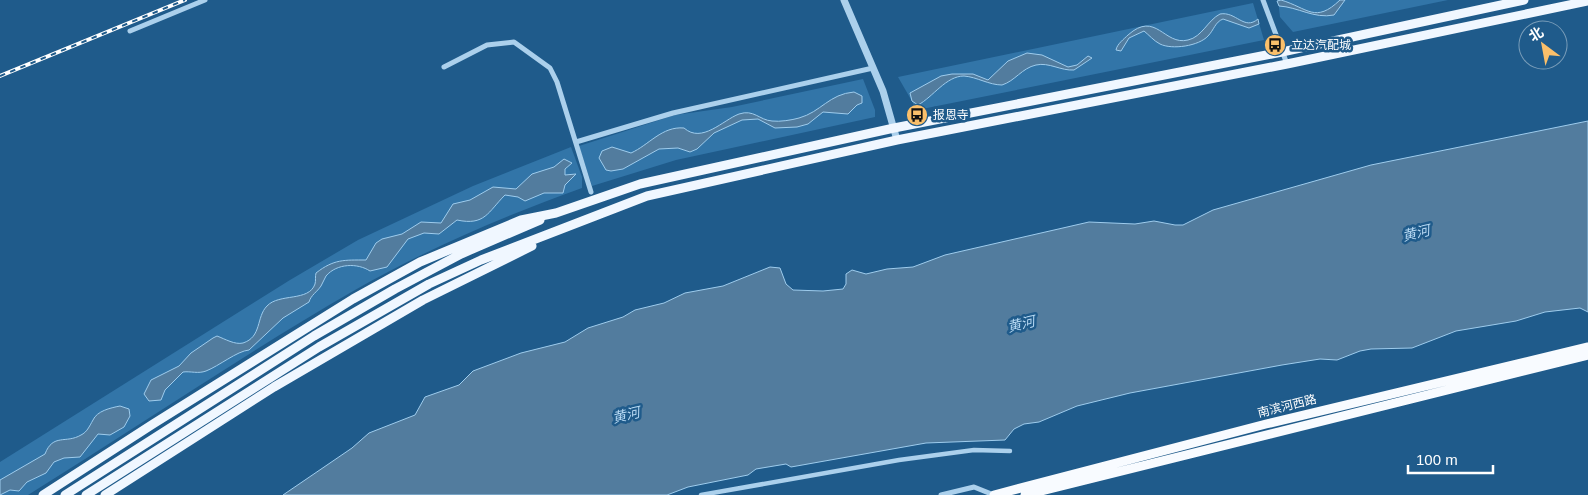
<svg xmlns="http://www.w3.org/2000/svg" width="1588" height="495" font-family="Helvetica,'Noto Sans SC',sans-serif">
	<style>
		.green { fill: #3275a8 }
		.water { fill: #527c9e; stroke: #9ecced }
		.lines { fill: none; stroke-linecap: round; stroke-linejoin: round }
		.pedestrian { stroke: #abd0ec; stroke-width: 4.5 }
		.minor { stroke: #abd0ec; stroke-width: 5 }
		.tertiary { stroke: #abd0ec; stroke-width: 7 }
		.primary { stroke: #f0f7ff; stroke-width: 9 }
		.trunk { stroke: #f8fbff; stroke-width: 9 }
		.rail-casing { stroke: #fff; stroke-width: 4 }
		.rail { stroke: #1f5b8b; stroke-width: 2; stroke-dasharray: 5.5; stroke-linecap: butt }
		.labels { text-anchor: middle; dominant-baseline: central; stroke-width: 5; stroke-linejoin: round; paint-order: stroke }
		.poi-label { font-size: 12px; fill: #fff; stroke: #1f5b8b; text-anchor: start }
		.street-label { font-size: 12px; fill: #fff; stroke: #1f5b8b }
		.water-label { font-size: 14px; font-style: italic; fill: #b7d9f3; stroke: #1f5b8b }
	</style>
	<rect width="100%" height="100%" fill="#1f5b8b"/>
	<path class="green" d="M1278,0H1448L1293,32L1280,17Z
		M1253,3L1264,40L917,110L898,77Z
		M863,79L875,110V117L676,160L592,186L579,146L675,115L732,107Z
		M571,147L582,177V188C504,216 427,249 355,290C244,354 137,427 28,495H0V462L290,280L358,240L473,186Z"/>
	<path class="water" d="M1281,0C1308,8 1315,24 1340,0H1345L1334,15C1314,19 1298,7 1279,6L1277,1Z
		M1220,14C1236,11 1244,31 1258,19L1259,24L1249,28L1223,19C1215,22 1214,30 1208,36C1199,46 1172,50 1160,44C1154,41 1149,35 1144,31L1129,38L1121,51L1116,50C1117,44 1124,39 1128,35C1156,10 1164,46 1188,40C1202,37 1208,20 1220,14Z
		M1027,53L1042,55L1068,67L1077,65L1088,56L1092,58L1074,70C1061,71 1049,62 1036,65C1022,68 1015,81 1002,85C989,85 977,77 964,76C946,76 933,97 918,105L912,101L910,93L941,76L952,74H973L988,80L1008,61Z
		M854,92L862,96V103L857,105L848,114L823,112L808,124L797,127L775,128L758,119L742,120L714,133L697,149L690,152L678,148L659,149L623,169L611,171L606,170L599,158L602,151L612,147L631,153C649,145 662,126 684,128C702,144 723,120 739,114C754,109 759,120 772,121C780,122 792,120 799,118C821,112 829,94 854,92Z
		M1588,121V312L1580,308L1545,312L1516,321L1456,331L1412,348L1371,349L1360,351L1337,360L1320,359L1282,365L1130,393L1077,406L1039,422L1024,424L1014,429L1005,440L926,443L791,467L786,464L756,469L748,475L688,487L667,495H283L352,448L369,433L415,415L425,397L459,385L473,371L521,353L565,342L588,328L623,317L635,310L664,303L685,293L723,286L770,267L780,268L786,284L793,290L823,291L843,289L846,284V274L852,270L866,274L887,269L913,267L945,255L1089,222L1135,224L1154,221L1175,225H1183L1213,210L1371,165Z
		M564,159L572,163L565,169V175L576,174L565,185L563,193H544L525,201L518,197L505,195C488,212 485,226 457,220L439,234L424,233L408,239L387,267L370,271C358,263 337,263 326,276C324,279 323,283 321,286C317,292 311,295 309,302L283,318L249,350C237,351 219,366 206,371C198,374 191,371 183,372L165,390L161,400L149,401L144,394L151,380L179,366L191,353L213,338L217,336C225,339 235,345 243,343C262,337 256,317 267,306C279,293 309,302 315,284C316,281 315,276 316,273C334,259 344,260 366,260L376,243L382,239L402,234L421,222L441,223L453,204L470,200L493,187L516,189L532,174L554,167Z
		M120,406L129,409L130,416L124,427L110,435L98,434L80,457L64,458L54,462L46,473L27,482L19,491L10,490L0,495V480L45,454C53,433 66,444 81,435C87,432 89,427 93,420C97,411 110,408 120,406Z"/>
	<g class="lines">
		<path class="pedestrian" d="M701,495L899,460L974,450L1010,451"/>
		<path class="minor" d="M1263,0L1287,64
			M130,31L205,0
			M444,67L487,45L514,42L550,68L557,82L591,192
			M576,142L673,113L873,68
			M941,495L974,487L994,495"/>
		<path class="tertiary" d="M844,0L883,91L897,140"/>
		<path class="primary" d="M43,495L153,424L353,299L420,262L521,220L556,213L640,184L894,128L1282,52L1524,0
			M65,495L314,336L395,289L461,254L540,220
			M86,495L319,347L429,284L481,260L647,196L897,140L1287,64L1588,1
			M105,495L274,387L423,300L532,246"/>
		<path class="trunk" d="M994,495L1266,424L1588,347
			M1025,495L1588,355"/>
		<g class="rail-casing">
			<path id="rail" d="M0,76L185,0"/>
		</g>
		<use href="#rail" class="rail"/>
	</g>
	<defs>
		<g id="bus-disc" transform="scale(1.125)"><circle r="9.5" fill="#fabf6a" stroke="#1f5b8b"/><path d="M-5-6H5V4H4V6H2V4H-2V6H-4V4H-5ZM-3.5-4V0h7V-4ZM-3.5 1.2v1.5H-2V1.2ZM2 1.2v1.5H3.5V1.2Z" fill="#111"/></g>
	</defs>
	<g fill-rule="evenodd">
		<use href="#bus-disc" x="1275" y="45"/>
		<use href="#bus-disc" x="917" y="115"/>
	</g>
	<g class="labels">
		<g class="poi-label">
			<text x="1291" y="45">立达汽配城</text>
			<text x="933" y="115">报恩寺</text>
		</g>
		<g class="street-label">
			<text transform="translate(1287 406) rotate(-14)">南滨河西路</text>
		</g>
		<g class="water-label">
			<text transform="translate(1416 233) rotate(-13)">黄河</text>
			<text transform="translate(1021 324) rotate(-13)">黄河</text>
			<text transform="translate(626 415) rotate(-13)">黄河</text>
		</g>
	</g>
	<g transform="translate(1543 45) rotate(328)"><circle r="24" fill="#1f5b8b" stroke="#799db9"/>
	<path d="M0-4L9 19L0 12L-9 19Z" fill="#fabf6a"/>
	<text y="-8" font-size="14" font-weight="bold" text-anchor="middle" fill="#ffffff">北</text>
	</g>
	<path d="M1408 465v8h85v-8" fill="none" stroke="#ffffff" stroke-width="2.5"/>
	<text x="1416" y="465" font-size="15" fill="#ffffff" stroke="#1f5b8b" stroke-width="4" paint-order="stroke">100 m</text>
</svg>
